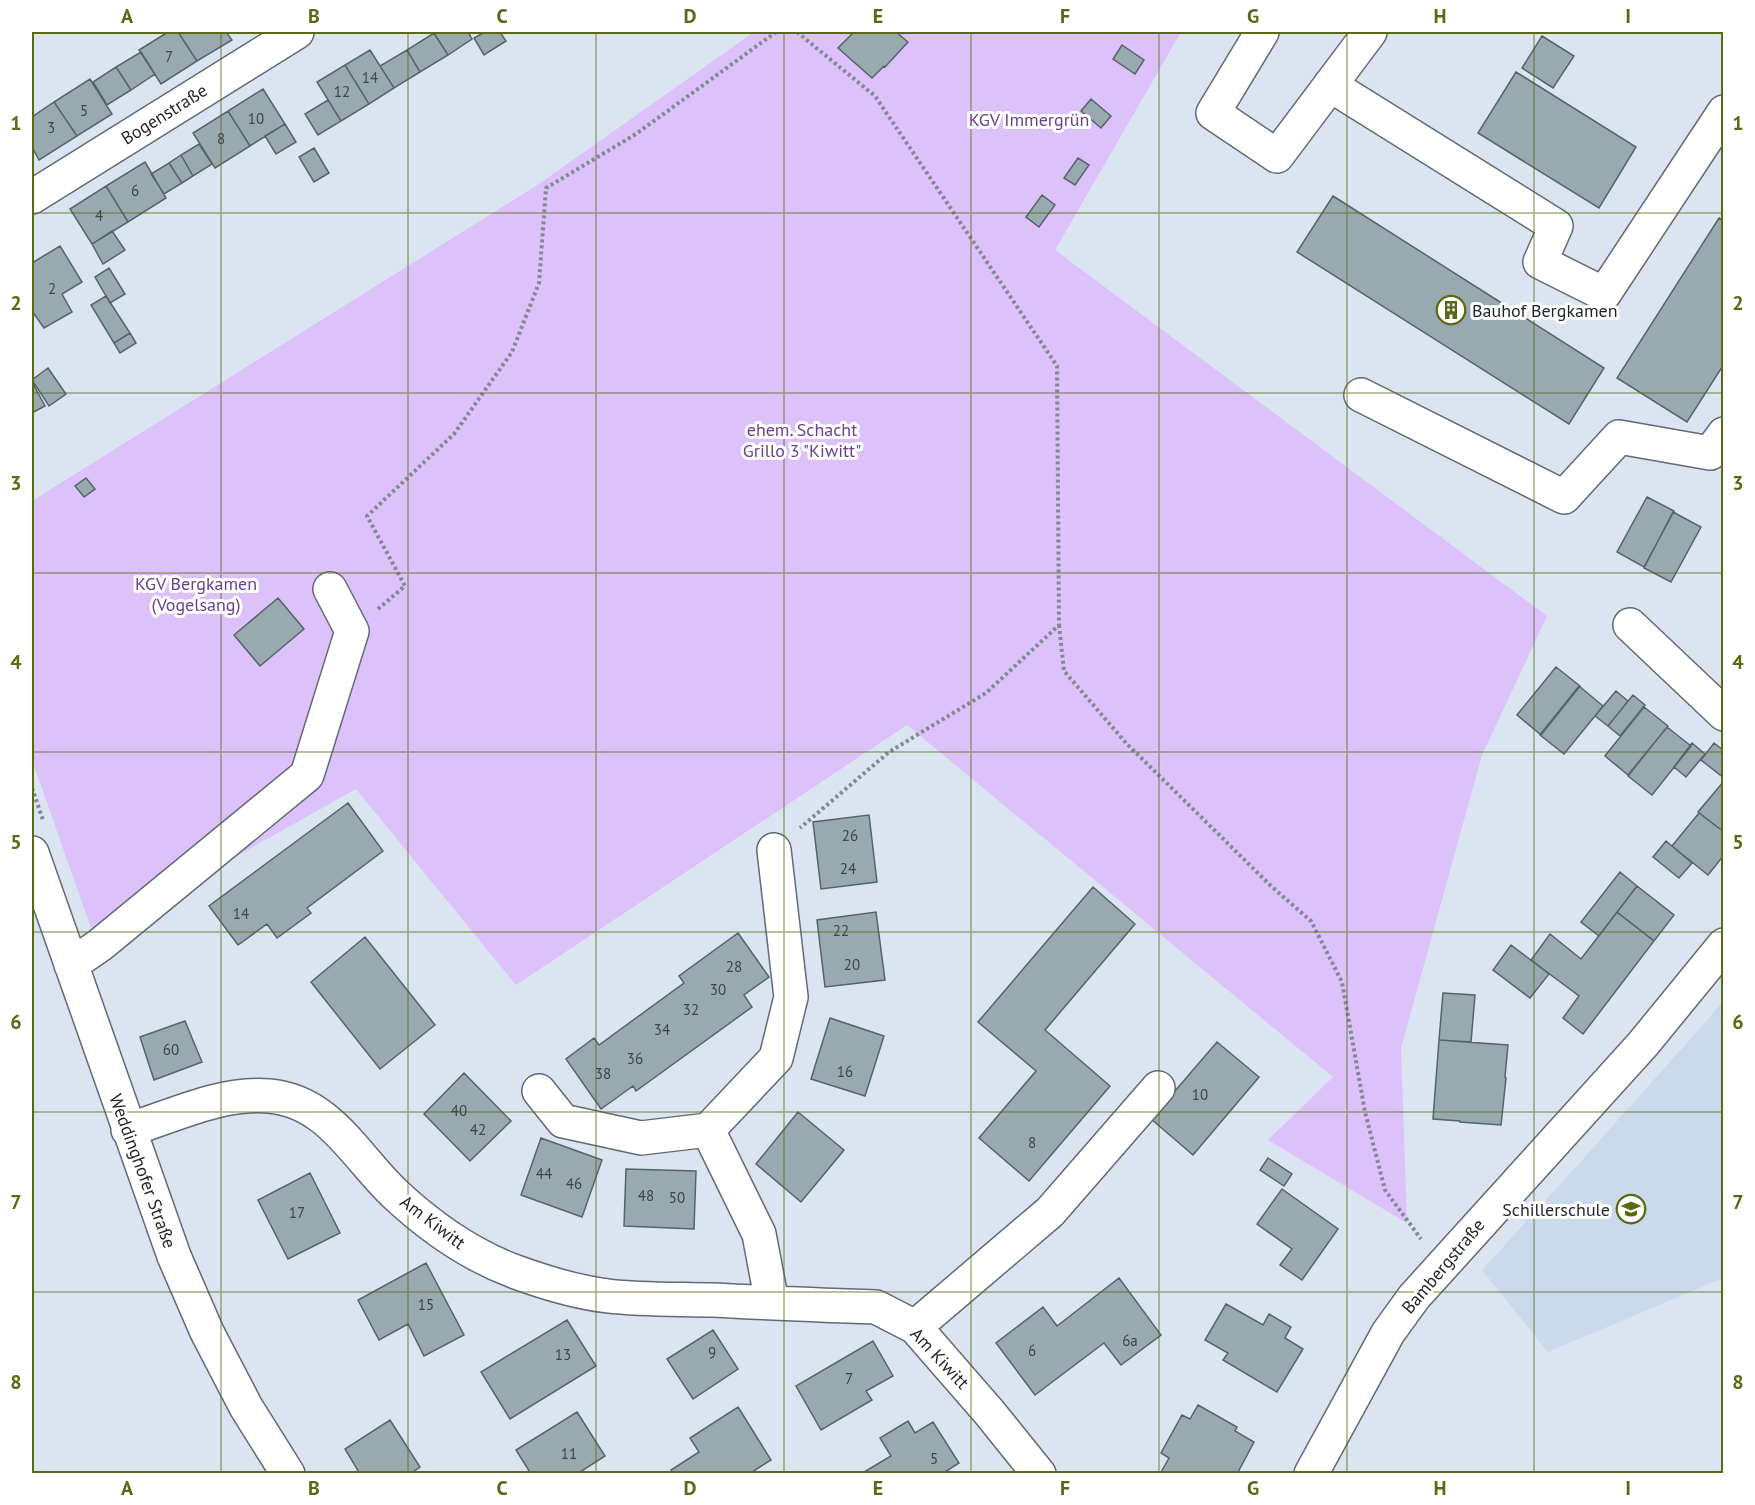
<svg xmlns="http://www.w3.org/2000/svg" width="1755" height="1505" font-family="'PT Sans',sans-serif">
	<style>
		.built { fill: #cad9ec }
		.green { fill: #dcc1fb }
		.building { fill: #99a9b0; stroke: #55646a; stroke-width: 1.5 }
		.lines { fill: none; stroke-linecap: round; stroke-linejoin: round }
		.minor-casing { stroke: #616a75; stroke-width: 36 }
		.path { stroke: #818991; stroke-width: 4; stroke-dasharray: 3 3; stroke-linecap: butt }
		.minor { stroke: #fff; stroke-width: 33 }
		.grid { fill: none; stroke: #596914; stroke-width: 1.5; stroke-opacity: 0.55 }
		.labels { text-anchor: middle; dominant-baseline: central; stroke-width: 6; stroke-linejoin: round; paint-order: stroke }
		.number-label { font-size: 15px; fill: #3e4449 }
		.street-label { font-size: 18px; fill: #1f2227; stroke: #fff }
		.park-label { font-size: 18px; fill: #68418e; stroke: #fff }
		.poi-label { font-size: 18px; fill: #1f2227; stroke: #fff; text-anchor: start }
		.neatline { fill: none; stroke: #596914; stroke-width: 2 }
		.grid-label { font-size: 20px; text-anchor: middle; font-weight: bold; fill: #596914 }
	</style>
	<rect width="100%" height="100%" fill="#dae5f1"/>
	<path class="built" d="M1723,1000V1278L1548,1352L1482,1270L1593,1148L1710,1017Z"/>
	<path class="green" d="M754,32H1181L1055,250L1547,616L1482,755L1401,1048L1407,1223L1268,1140L1333,1077L907,725L516,985L356,789L210,871L91,928L32,760V501L539,184Z"/>
	<path class="building" d="M168,32H178L197,61L161,84L139,50Z
		M178,32H226L232,40L197,61Z
		M433,32H468L472,39L448,55Z
		M485,32H500L506,41L484,55L474,38Z
		M854,32H896L908,42L885,67L884,66L872,78L838,48Z
		M434,33L448,55L420,72L407,50Z
		M1542,36L1574,56L1553,88L1522,68Z
		M1122,45L1144,60L1135,74L1113,59Z
		M370,50L394,88L369,104L345,65Z
		M407,50L420,72L394,88L380,66Z
		M141,52L155,74L131,90L116,67Z
		M345,65L369,104L341,121L317,82Z
		M116,67L131,90L107,105L93,82Z
		M1516,72L1636,147L1599,208L1478,133Z
		M90,79L112,114L77,136L54,102Z
		M263,89L285,124L250,146L228,111Z
		M1091,99L1111,116L1101,128L1081,111Z
		M328,100L341,121L318,135L305,114Z
		M54,102L77,136L39,160L32,147V117Z
		M228,111L250,146L215,168L193,133Z
		M285,124L296,142L276,154L265,136Z
		M199,144L212,164L193,176L181,155Z
		M314,148L329,173L314,182L299,157Z
		M181,155L193,176L182,183L169,163Z
		M1078,158L1089,165L1075,185L1064,178Z
		M145,162L166,198L128,222L106,186Z
		M169,163L182,183L164,194L151,174Z
		M106,186L128,222L92,244L70,209Z
		M1042,195L1055,205L1039,227L1026,217Z
		M1333,196L1604,368L1569,424L1297,252Z
		M1719,218L1724,221V364L1687,422L1617,378Z
		M112,231L125,250L103,264L92,244Z
		M60,246L82,282L62,294L72,312L44,328L32,311V263Z
		M109,268L125,294L110,303L95,277Z
		M106,296L130,333L114,343L91,305Z
		M130,333L136,343L120,353L114,343Z
		M48,368L66,394L49,406L32,380Z
		M32,382L45,406L32,413Z
		M86,478L95,489L84,497L75,486Z
		M1647,497L1674,511L1644,567L1617,552Z
		M1673,512L1701,527L1671,582L1644,568Z
		M278,598L304,629L260,666L234,635Z
		M1556,667L1580,686L1541,735L1517,715Z
		M1579,686L1603,706L1564,754L1540,735Z
		M1616,691L1628,701L1608,726L1595,716Z
		M1633,695L1645,705L1620,736L1608,726Z
		M1644,707L1668,726L1628,775L1605,756Z
		M1667,727L1691,746L1652,795L1628,776Z
		M1692,743L1705,754L1686,777L1674,767Z
		M1714,743L1724,751V778L1701,760Z
		M1724,781V832L1698,812Z
		M348,803L383,851L307,908L311,913L277,938L267,924L238,945L209,906Z
		M1699,813L1724,832V855L1708,875L1672,846Z
		M869,815L877,882L821,889L813,822Z
		M1666,841L1692,863L1679,878L1653,857Z
		M1620,872L1637,886L1599,936L1581,922Z
		M1637,886L1674,915L1654,941L1617,912Z
		M1093,887L1135,924L1045,1030L1110,1086L1029,1181L979,1138L1036,1071L978,1022Z
		M876,912L885,980L825,987L817,920Z
		M1617,912L1654,941L1583,1034L1563,1018L1579,996L1531,960L1550,934L1581,959Z
		M738,933L769,977L744,995L752,1007L636,1091L633,1086L601,1109L566,1059L594,1038L599,1045L684,983L679,976Z
		M365,937L435,1025L380,1069L311,982Z
		M1511,945L1549,974L1530,998L1493,970Z
		M1443,993L1475,995L1471,1042L1439,1040Z
		M830,1018L884,1036L865,1096L811,1079Z
		M185,1021L202,1062L154,1080L140,1037Z
		M1439,1040L1508,1045L1505,1077L1506,1078L1501,1125L1460,1122V1121L1433,1119Z
		M1217,1042L1259,1077L1193,1155L1151,1119Z
		M464,1073L511,1121L470,1161L424,1114Z
		M798,1112L844,1150L801,1202L756,1164Z
		M541,1138L602,1160L582,1217L521,1195Z
		M1268,1158L1292,1174L1284,1186L1260,1170Z
		M626,1169L696,1171L694,1229L624,1226Z
		M310,1173L340,1233L288,1259L258,1200Z
		M1282,1189L1338,1229L1302,1280L1280,1265L1292,1249L1257,1224Z
		M426,1263L464,1335L424,1356L408,1324L379,1340L358,1300Z
		M1119,1278L1161,1335L1121,1365L1104,1343L1035,1395L996,1343L1043,1307L1057,1326Z
		M1226,1304L1263,1325L1269,1314L1291,1327L1285,1338L1303,1349L1277,1392L1223,1360L1228,1353L1205,1340Z
		M567,1320L596,1366L510,1419L481,1372Z
		M713,1330L738,1369L693,1399L667,1359Z
		M873,1341L893,1376L866,1391L872,1400L821,1430L796,1386Z
		M1198,1405L1237,1427L1235,1431L1254,1442L1237,1474H1160L1169,1458L1161,1453L1182,1415L1190,1419Z
		M738,1407L771,1460L749,1474H673L671,1470L699,1452L690,1438Z
		M577,1412L605,1456L577,1474H531L516,1450Z
		M390,1420L420,1467L410,1474H360L345,1449Z
		M908,1421L915,1433L933,1422L959,1463L942,1474H865L864,1472L891,1456L880,1438Z"/>
	<g class="lines">
		<g class="minor-casing">
			<path id="minor" d="M1262,32L1213,113L1277,156L1370,32
				M1330,85L1556,226L1540,262L1604,294L1724,112
				M32,197L297,32
				M1361,395L1564,497L1619,437L1710,453L1724,434
				M1630,625L1724,714
				M32,853L174,1256L207,1332L246,1407L288,1474
				M71,965L100,945L307,775L352,631L330,589
				M539,1091L563,1121L641,1138L708,1130L776,1058L791,997L774,850
				M128,1130C173,1116 220,1092 269,1096C329,1101 355,1156 394,1193C429,1226 470,1255 516,1272C546,1283 576,1292 608,1296C642,1300 678,1299 713,1300C767,1303 822,1305 876,1307L915,1327L989,1412L1039,1474
				M708,1130L759,1234L772,1303
				M915,1327L1050,1212L1158,1088
				M1311,1474L1388,1333L1414,1297L1643,1044L1724,945"/>
		</g>
		<path class="path" d="M797,32L875,96L1057,366L1059,625L986,693L889,752L800,828
			M378,609L405,586L367,516L454,434L512,352L539,283L546,188L636,134L776,32
			M1059,625L1064,671L1126,743L1271,886L1311,921L1342,982L1365,1112L1385,1190L1421,1239
			M32,788L43,820"/>
		<use href="#minor" class="minor"/>
	</g>
	<path class="grid" d="M221,32V1474M408,32V1474M596,32V1474M784,32V1474M971,32V1474M1159,32V1474M1347,32V1474M1534,32V1474M32,213H1724M32,393H1724M32,573H1724M32,752H1724M32,932H1724M32,1112H1724M32,1292H1724"/>
	<defs>
		<g id="building-ring" transform="scale(1.5)"><circle r="9.5" fill="#fff" stroke="#596914" stroke-width="1.5"/><path d="M-4-6H4V6H1V3H-1V6H-4ZM-2.5-4.3h1.7v1.8h-1.7ZM.8-4.3h1.7v1.8H.8ZM-2.5-1h1.7V.8h-1.7ZM.8-1h1.7V.8H.8Z" fill="#596914"/></g>
		<g id="school-ring" transform="scale(1.5)"><circle r="9.5" fill="#fff" stroke="#596914" stroke-width="1.5"/><path d="M0-5L7-2L0 1L-7-2ZM-4 1L0 2.5L4 1V4Q0 6-4 4Z" fill="#596914"/></g>
	</defs>
	<g fill-rule="evenodd">
		<use href="#building-ring" x="1451" y="310"/>
		<use href="#school-ring" x="1631" y="1209"/>
	</g>
	<g class="labels">
		<g class="number-label">
			<text x="169" y="56">7</text>
			<text x="370" y="77">14</text>
			<text x="342" y="91">12</text>
			<text x="84" y="110">5</text>
			<text x="256" y="118">10</text>
			<text x="51" y="127">3</text>
			<text x="221" y="138">8</text>
			<text x="135" y="190">6</text>
			<text x="99" y="215">4</text>
			<text x="52" y="288">2</text>
			<text x="850" y="835">26</text>
			<text x="848" y="868">24</text>
			<text x="241" y="913">14</text>
			<text x="841" y="930">22</text>
			<text x="852" y="964">20</text>
			<text x="734" y="966">28</text>
			<text x="718" y="989">30</text>
			<text x="691" y="1009">32</text>
			<text x="662" y="1029">34</text>
			<text x="171" y="1049">60</text>
			<text x="635" y="1058">36</text>
			<text x="845" y="1071">16</text>
			<text x="603" y="1073">38</text>
			<text x="1200" y="1094">10</text>
			<text x="459" y="1110">40</text>
			<text x="478" y="1129">42</text>
			<text x="1032" y="1142">8</text>
			<text x="544" y="1173">44</text>
			<text x="574" y="1183">46</text>
			<text x="646" y="1195">48</text>
			<text x="677" y="1197">50</text>
			<text x="297" y="1212">17</text>
			<text x="426" y="1304">15</text>
			<text x="1130" y="1340">6a</text>
			<text x="1032" y="1350">6</text>
			<text x="712" y="1352">9</text>
			<text x="563" y="1354">13</text>
			<text x="849" y="1378">7</text>
			<text x="569" y="1453">11</text>
			<text x="934" y="1458">5</text>
		</g>
		<g class="street-label">
			<text transform="translate(164 114) rotate(-32)">Bogenstraße</text>
			<text transform="translate(143 1171) rotate(70)">Weddinghofer Straße</text>
			<text transform="translate(433 1222) rotate(37)">Am Kiwitt</text>
			<text transform="translate(1443 1266) rotate(-50)">Bambergstraße</text>
			<text transform="translate(940 1358) rotate(47)">Am Kiwitt</text>
		</g>
		<g class="park-label">
			<text x="1029" y="119">KGV Immergrün</text>
			<text x="802" y="429">ehem. Schacht<tspan x="802" dy="21">Grillo 3 "Kiwitt"</tspan></text>
			<text x="196" y="583">KGV Bergkamen<tspan x="196" dy="21">(Vogelsang)</tspan></text>
		</g>
		<g class="poi-label">
			<text x="1472" y="310">Bauhof Bergkamen</text>
			<text x="1610" y="1209" text-anchor="end">Schillerschule</text>
		</g>
	</g>
	<rect width="1755" height="1505" fill="none" stroke="#ffffff" stroke-width="66"/>
	<rect x="33" y="33" width="1689" height="1439" class="neatline"/>
	<g class="grid-label">
		<text x="127" y="23">A</text>
		<text x="314" y="23">B</text>
		<text x="502" y="23">C</text>
		<text x="690" y="23">D</text>
		<text x="878" y="23">E</text>
		<text x="1065" y="23">F</text>
		<text x="1253" y="23">G</text>
		<text x="1440" y="23">H</text>
		<text x="1628" y="23">I</text>
		<text x="16" y="130">1</text>
		<text x="1738" y="130">1</text>
		<text x="16" y="310">2</text>
		<text x="1738" y="310">2</text>
		<text x="16" y="490">3</text>
		<text x="1738" y="490">3</text>
		<text x="16" y="669">4</text>
		<text x="1738" y="669">4</text>
		<text x="16" y="849">5</text>
		<text x="1738" y="849">5</text>
		<text x="16" y="1029">6</text>
		<text x="1738" y="1029">6</text>
		<text x="16" y="1209">7</text>
		<text x="1738" y="1209">7</text>
		<text x="16" y="1389">8</text>
		<text x="1738" y="1389">8</text>
		<text x="127" y="1495">A</text>
		<text x="314" y="1495">B</text>
		<text x="502" y="1495">C</text>
		<text x="690" y="1495">D</text>
		<text x="878" y="1495">E</text>
		<text x="1065" y="1495">F</text>
		<text x="1253" y="1495">G</text>
		<text x="1440" y="1495">H</text>
		<text x="1628" y="1495">I</text>
	</g>
</svg>
